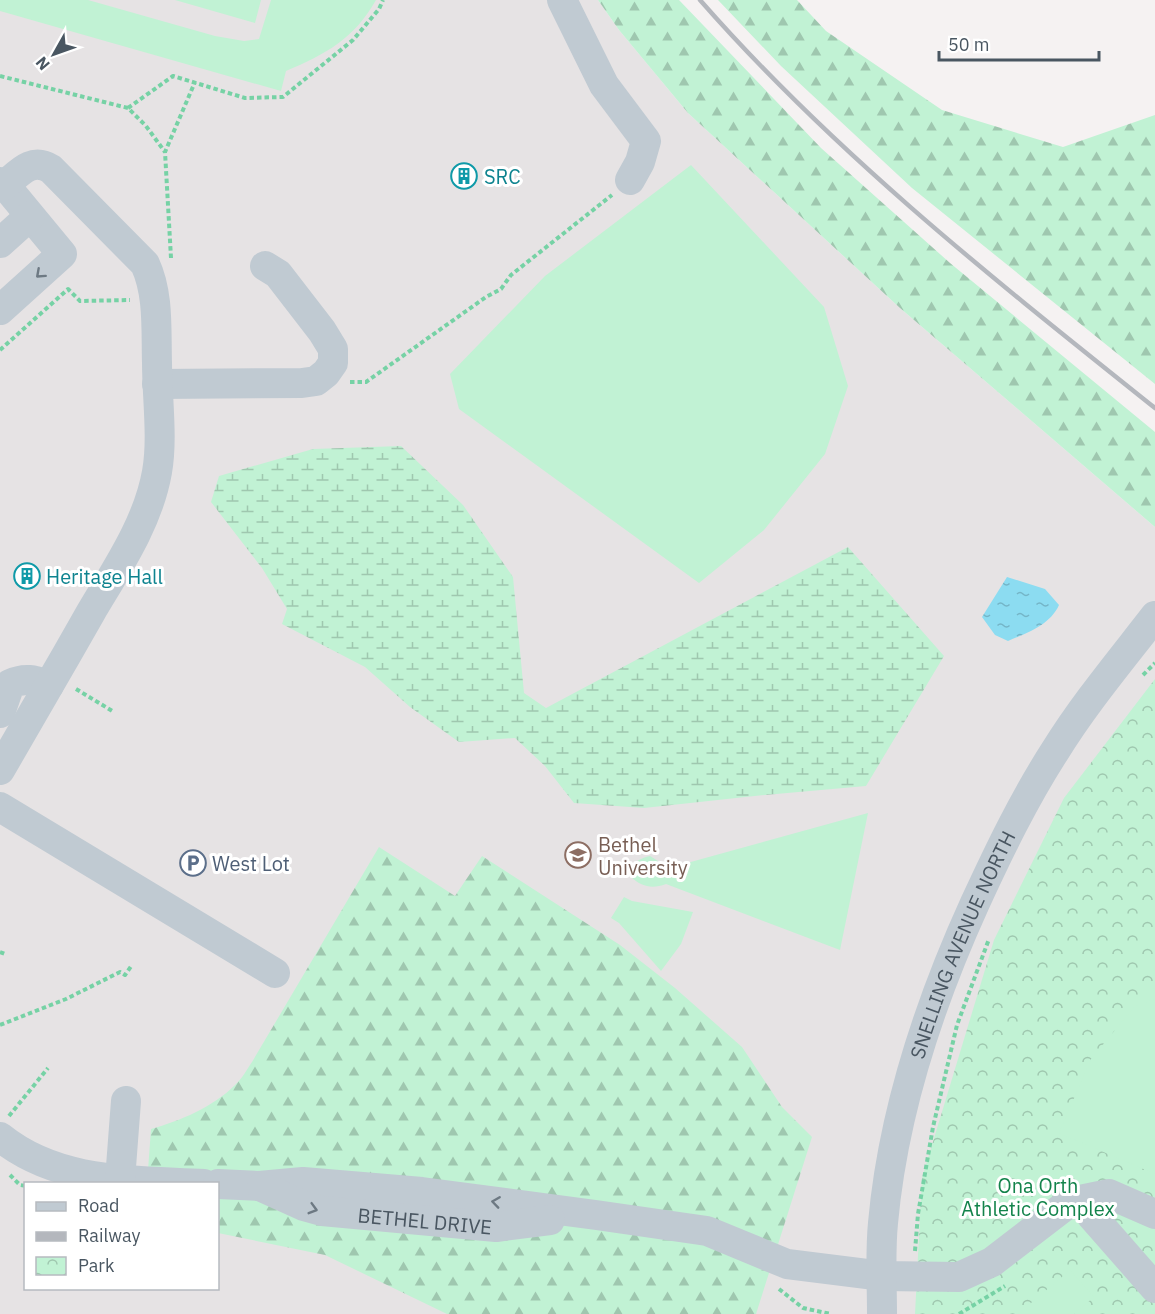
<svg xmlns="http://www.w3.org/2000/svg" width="1155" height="1314" font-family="'IBM Plex Sans',sans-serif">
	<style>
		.education { fill: #e6e3e4; fill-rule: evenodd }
		.forest { fill: url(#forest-firs) }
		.wetland { fill: url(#wetland-marsh) }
		.park { fill: url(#park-crowns) }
		.pitch { fill: #c1f2d4 }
		.water { fill: url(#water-ripples) }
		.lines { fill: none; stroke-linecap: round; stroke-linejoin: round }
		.path { stroke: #76d2a5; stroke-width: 4; stroke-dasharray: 4.5 3; stroke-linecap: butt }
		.minor { stroke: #c0cad2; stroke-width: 30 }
		.rail { stroke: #b4b7bd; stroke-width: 4.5 }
		.oneway { stroke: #6d7983 }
		.labels { text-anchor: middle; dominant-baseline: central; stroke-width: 6; stroke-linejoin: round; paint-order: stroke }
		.culture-label { font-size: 20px; fill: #0d838f; stroke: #fff; text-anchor: start }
		.education-label { font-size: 20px; fill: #785e54; stroke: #fff; text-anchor: start }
		.service-label { font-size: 20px; fill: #4e5e75; stroke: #fff; text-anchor: start }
		.street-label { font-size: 20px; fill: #495661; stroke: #fff }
		.park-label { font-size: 20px; fill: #13834b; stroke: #fff }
	</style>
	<defs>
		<pattern id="forest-firs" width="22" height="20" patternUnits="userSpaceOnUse" patternTransform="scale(1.5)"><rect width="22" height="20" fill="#c1f2d4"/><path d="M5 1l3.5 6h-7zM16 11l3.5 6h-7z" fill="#9fc7af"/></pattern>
		<pattern id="wetland-marsh" width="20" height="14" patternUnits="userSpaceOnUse" patternTransform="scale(1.5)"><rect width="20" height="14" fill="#c1f2d4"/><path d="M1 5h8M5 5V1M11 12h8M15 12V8" fill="none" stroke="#9fc7af"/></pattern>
		<pattern id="park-crowns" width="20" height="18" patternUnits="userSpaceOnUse" patternTransform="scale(1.5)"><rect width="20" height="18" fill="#c1f2d4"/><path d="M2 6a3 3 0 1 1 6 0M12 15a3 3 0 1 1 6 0" fill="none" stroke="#9fc7af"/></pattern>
		<pattern id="water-ripples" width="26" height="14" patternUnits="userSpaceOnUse" patternTransform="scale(1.5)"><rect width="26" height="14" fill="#8cdcf1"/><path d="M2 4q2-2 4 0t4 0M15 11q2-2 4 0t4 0" fill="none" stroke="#74b5c7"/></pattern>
	</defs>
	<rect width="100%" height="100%" fill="#f5f2f2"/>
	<path class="education" d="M0,0H598L619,30L688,113L900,308L1155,527V1314H0ZM26,1184H218V1288H26Z"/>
	<path class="forest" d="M598,0H679L821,148L950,263L1155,432V527L900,308L688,113L619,30Z
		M718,0H797L826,31L942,110L1063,147L1155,115V384L912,188L781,66Z
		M379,847L455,896L482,856L620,945L675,988L742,1047L782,1107L812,1137L756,1314H447L325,1255L218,1233V1184H147L151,1129C180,1121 213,1107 235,1085C242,1079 247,1069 252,1062Z"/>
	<path class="wetland" d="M401,446L463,505L513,577L524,693L546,708L848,547L944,656L866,786L765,795L644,808L574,803L545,766L515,738L459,742L410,707L365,667L282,624L287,609L262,568L211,502L219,476L313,449Z"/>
	<path class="park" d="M1155,679V1314H915L922,1178L994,940L1064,798Z"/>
	<path class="pitch" d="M0,0H88L215,36L244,41L259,39L271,0H376C354,39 326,54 286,71L281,91L0,11Z
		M175,0H261L255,23Z
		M691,165L824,307L848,386L825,454L764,530L699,583L459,409L450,374L545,276Z
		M868,813L840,950L666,884C652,889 642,887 631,877L630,869C635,861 641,858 650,856L669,868Z
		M624,897L632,901L693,912L681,944L661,971L619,923L611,918Z
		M1155,999V1174L1059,1133L1091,1059L1135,1006Z
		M1070,1270L1094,1297L1074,1314H1018Z"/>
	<path class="water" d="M1007,577L1045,589L1059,605C1050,625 1027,633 1008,641L995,635L982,617Z"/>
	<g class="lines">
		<path class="path" d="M0,76L128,108L146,126L165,152
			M128,108L173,76L245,98L283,97L353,40L379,9L383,0
			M171,258L165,152L195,82
			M0,350L68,289L80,301L130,300
			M350,382H366L486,297L501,289L511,275L612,195
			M1143,675L1155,663
			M76,689L114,712
			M0,952L5,954
			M0,1025L66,999L120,972L125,975L132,965
			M9,1116L48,1068
			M10,1175L20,1185L26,1186
			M915,1251L918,1214L933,1127L957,1025L989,939
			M779,1289L803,1308L831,1314
			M959,1314L1005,1286"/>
		<g class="minor">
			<path d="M562,0L604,85L646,141L640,162L630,180"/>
			<path d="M0,182L5,185L62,254L0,310"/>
			<path d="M0,243L30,216"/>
			<path d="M157,384L302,383L316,381L326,373L333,363V349L322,331L278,274L265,266"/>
			<path d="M0,713L10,684C25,677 34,680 49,685"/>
			<path d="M0,770C30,718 61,665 91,612C117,568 148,523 157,472C163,439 157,397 157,363C156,330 159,294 145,264L51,169C32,157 20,172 5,185"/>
			<path d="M0,807L275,973"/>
			<path d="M0,1137C58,1184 133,1180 204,1184"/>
			<path d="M120,1180L126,1101"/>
			<path d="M218,1184L259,1186L303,1182L422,1192L596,1215L707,1231L787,1264L883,1276L959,1277L992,1262L1070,1202L1109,1194L1155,1214"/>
			<path id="s1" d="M262,1187L304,1206L322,1211L496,1227L550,1220"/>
			<path d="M1081,1200L1091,1215L1155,1288"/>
			<path id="s2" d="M882,1314C882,1284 880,1253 883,1223C893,1112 929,1004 975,903C999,851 1024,799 1055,751C1084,704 1121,660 1155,616"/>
		</g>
		<path class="rail" d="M700,0C835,154 996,281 1155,408"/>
	</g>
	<defs><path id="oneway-chevron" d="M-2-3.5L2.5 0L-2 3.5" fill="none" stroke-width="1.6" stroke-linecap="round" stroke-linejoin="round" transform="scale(1.5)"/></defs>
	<g class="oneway">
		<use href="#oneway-chevron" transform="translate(40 274) rotate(138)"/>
		<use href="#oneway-chevron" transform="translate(496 1202) rotate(-172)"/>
		<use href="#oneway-chevron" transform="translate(313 1209) rotate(16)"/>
	</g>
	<defs>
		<g id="building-ring" transform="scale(1.35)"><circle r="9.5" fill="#fff" stroke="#0f9aa8" stroke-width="1.5"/><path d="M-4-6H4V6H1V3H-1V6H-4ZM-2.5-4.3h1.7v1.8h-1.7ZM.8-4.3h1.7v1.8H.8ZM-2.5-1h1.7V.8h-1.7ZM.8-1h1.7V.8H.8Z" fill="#0f9aa8"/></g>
		<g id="university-ring" transform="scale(1.35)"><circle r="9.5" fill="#fff" stroke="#8d6e63" stroke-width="1.5"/><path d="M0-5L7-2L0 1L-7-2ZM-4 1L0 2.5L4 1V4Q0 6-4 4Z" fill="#8d6e63"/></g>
		<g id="parking-ring" transform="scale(1.35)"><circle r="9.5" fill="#fff" stroke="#5c6f8a" stroke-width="1.5"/><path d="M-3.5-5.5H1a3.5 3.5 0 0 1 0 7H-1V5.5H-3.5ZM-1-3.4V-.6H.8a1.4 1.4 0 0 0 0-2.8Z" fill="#5c6f8a"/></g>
	</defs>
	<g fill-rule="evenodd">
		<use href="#building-ring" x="464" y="176"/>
		<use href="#building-ring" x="27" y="576"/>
		<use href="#university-ring" x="578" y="855"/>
		<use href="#parking-ring" x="193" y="863"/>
	</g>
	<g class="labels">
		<g class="culture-label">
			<text x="484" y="176">SRC</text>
			<text x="46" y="576">Heritage Hall</text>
		</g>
		<g class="education-label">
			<text x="598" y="844">Bethel<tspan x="598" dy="23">University</tspan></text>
		</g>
		<g class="service-label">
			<text x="212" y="863">West Lot</text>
		</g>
		<g class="street-label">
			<text stroke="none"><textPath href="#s2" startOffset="382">SNELLING AVENUE NORTH</textPath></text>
			<text stroke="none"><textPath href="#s1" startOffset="168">BETHEL DRIVE</textPath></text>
		</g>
		<g class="park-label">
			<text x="1038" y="1185">Ona Orth<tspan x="1038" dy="23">Athletic Complex</tspan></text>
		</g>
	</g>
	<rect x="24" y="1182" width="195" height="108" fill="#ffffff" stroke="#b6bbc0" stroke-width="1.5"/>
	<rect x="36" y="1202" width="30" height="9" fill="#c0cad2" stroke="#b6bbc0" stroke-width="1.5"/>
	<text x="78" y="1212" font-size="18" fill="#495661">Road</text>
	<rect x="36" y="1232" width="30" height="9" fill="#b4b7bd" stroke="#b6bbc0" stroke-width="1.5"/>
	<text x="78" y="1242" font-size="18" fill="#495661">Railway</text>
	<rect x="36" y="1257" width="30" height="18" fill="url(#park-crowns)" stroke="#b6bbc0" stroke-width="1.5"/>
	<text x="78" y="1272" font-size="18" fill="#495661">Park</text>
	<g transform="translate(54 54) rotate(230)" stroke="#ffffff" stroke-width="4.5" paint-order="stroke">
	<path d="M0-4.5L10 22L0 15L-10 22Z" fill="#495661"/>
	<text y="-9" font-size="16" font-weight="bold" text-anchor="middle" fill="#495661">N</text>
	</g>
	<path d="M939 51v9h160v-9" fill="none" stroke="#495661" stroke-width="3"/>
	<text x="948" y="51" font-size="18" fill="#495661" stroke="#ffffff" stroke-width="4.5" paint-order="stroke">50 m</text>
</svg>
